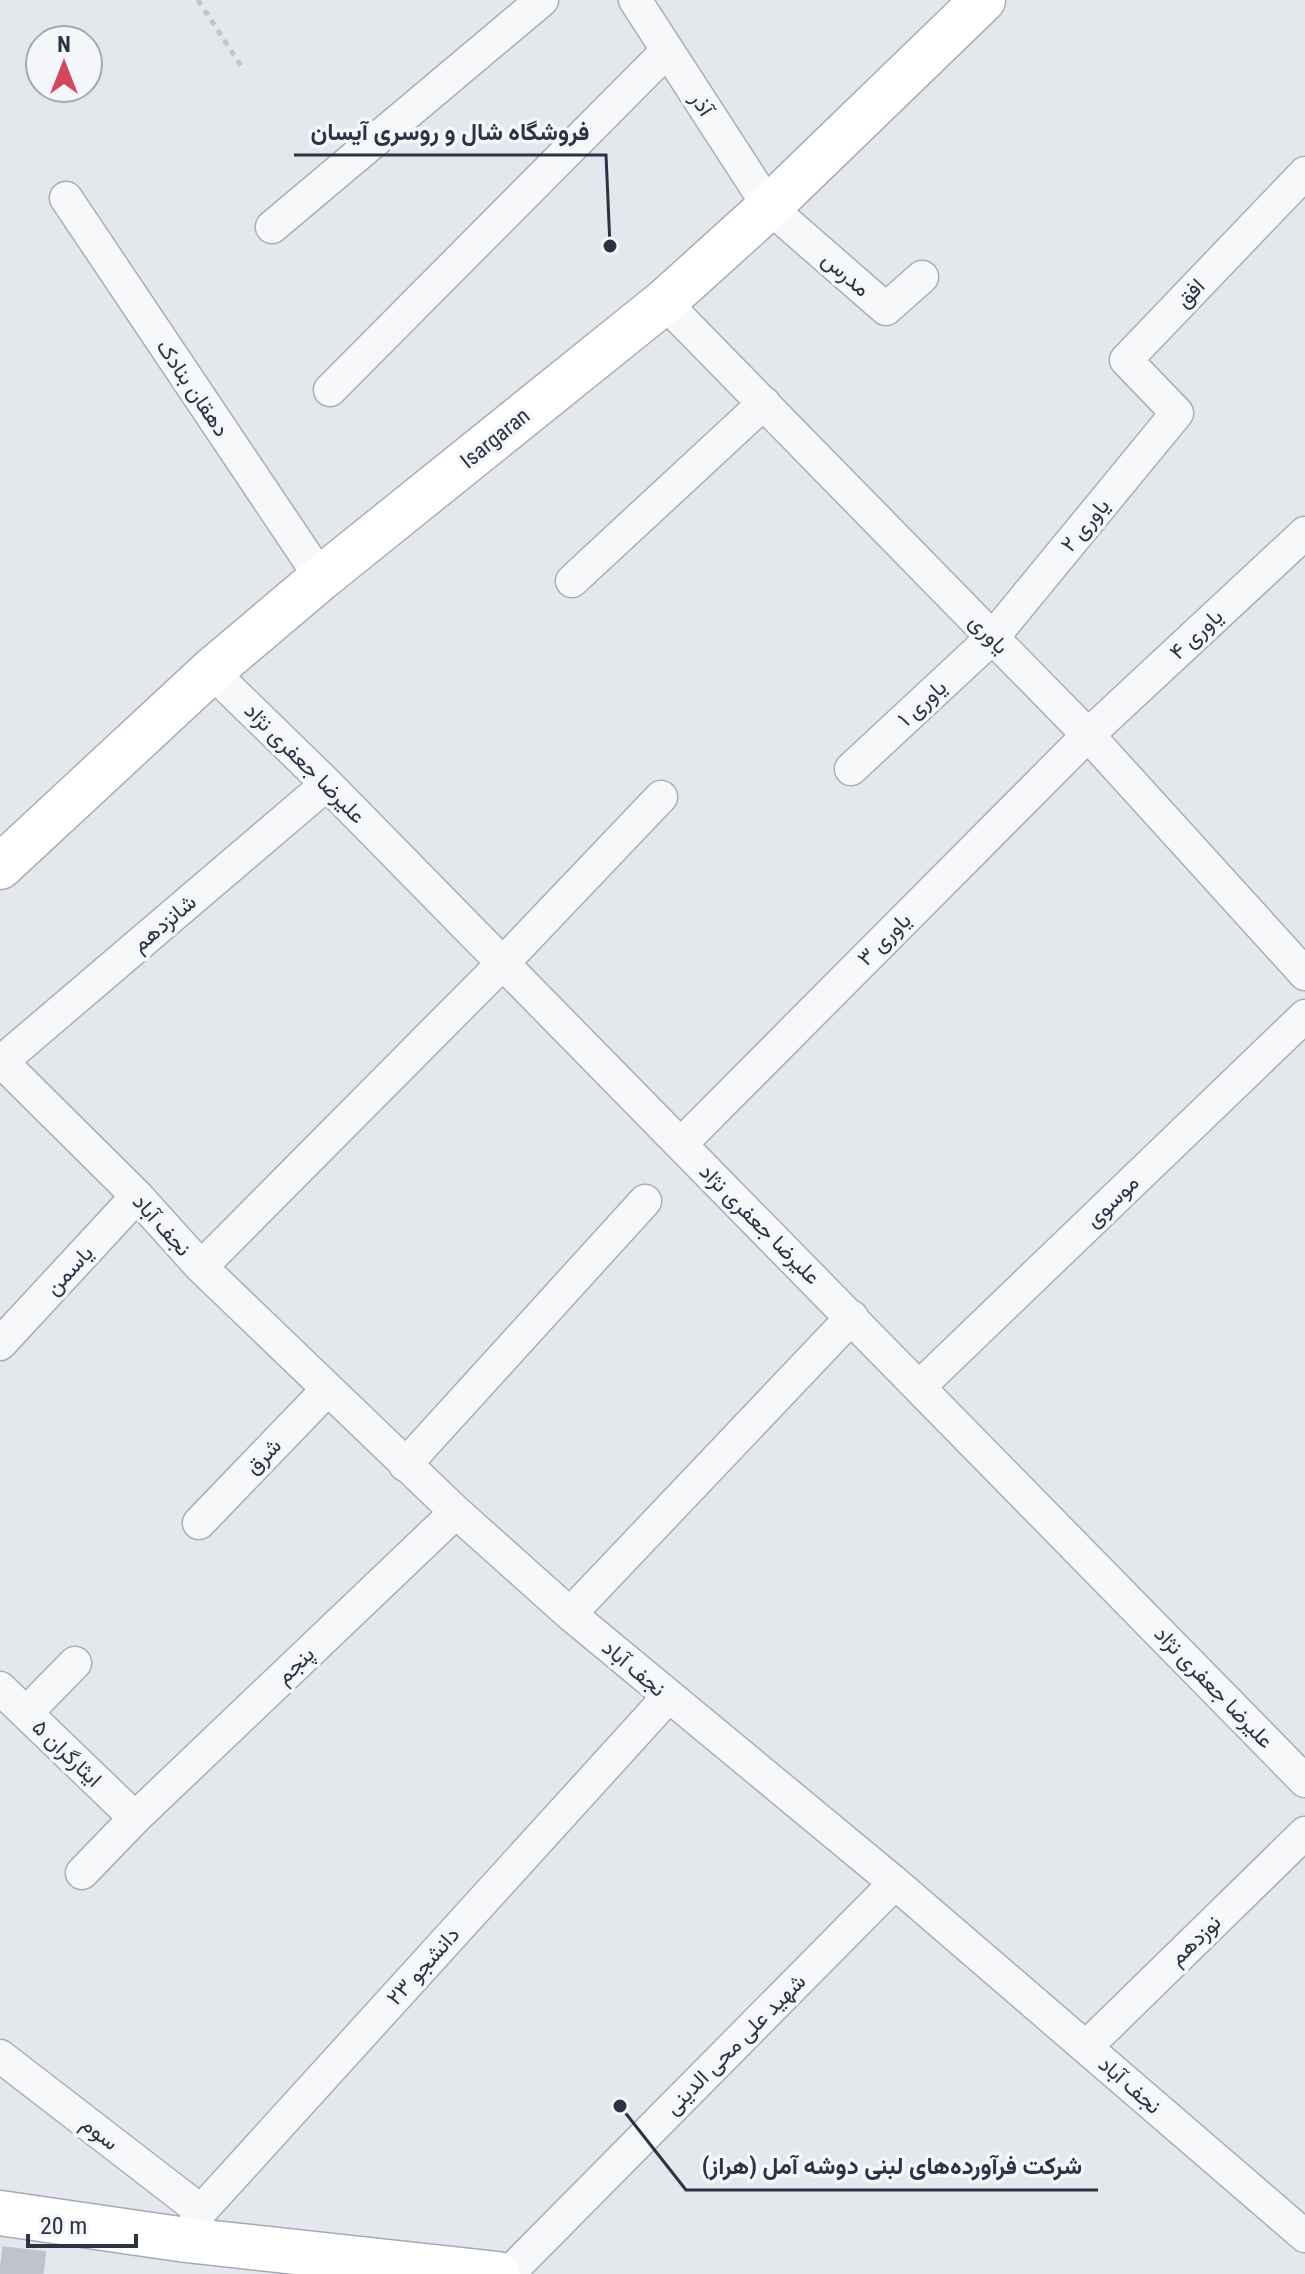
<svg xmlns="http://www.w3.org/2000/svg" width="1305" height="2274" font-family="'Roboto Condensed',Vazirmatn,sans-serif">
	<style>
		.lines { fill: none; stroke-linecap: round; stroke-linejoin: round }
		.primary-tunnel { stroke: #bfc3cb; stroke-width: 44; stroke-dasharray: 44 22; stroke-linecap: butt }
		.minor-casing { stroke: #a9aeb7; stroke-width: 35 }
		.secondary-casing { stroke: #a9aeb7; stroke-width: 47 }
		.primary-casing { stroke: #a3abb8; stroke-width: 47 }
		.path { stroke: #c2c5cb; stroke-width: 5; stroke-dasharray: 6 6; stroke-linecap: butt }
		.minor { stroke: #f7f8fa; stroke-width: 32 }
		.secondary { stroke: #fff; stroke-width: 44 }
		.primary { stroke: #fff; stroke-width: 44 }
		.labels { text-anchor: middle; dominant-baseline: central; stroke-width: 7; stroke-linejoin: round; paint-order: stroke }
		.street-label { font-size: 22px; fill: #2b3445; stroke: #f4f6f9 }
		.leader { fill: none; stroke: #2b3445; stroke-width: 3 }
		.callout-dot { fill: #2b3445; stroke: #f4f6f9; stroke-width: 3 }
		.callout-label { font-size: 24px; text-anchor: middle; font-weight: bold; fill: #2b3445; stroke: #f4f6f9; stroke-width: 7; stroke-linejoin: round; paint-order: stroke }
	</style>
	<rect width="100%" height="100%" fill="#e4e7ec"/>
	<g class="lines">
		<path class="primary-tunnel" d="M0,2268L52,2274"/>
		<g class="minor-casing">
			<path id="minor" d="M635,0L769,207L886,309L922,277
				M66,198L321,578
				M272,227L542,0
				M664,302L1088,735L1305,974
				M330,390L667,51
				M572,581L764,403
				M211,671L327,784L1305,1781
				M851,769L993,637L1177,413L1126,360L1305,173
				M0,1060L137,1196L201,1267L456,1512L570,1614L895,1883L1305,2236
				M1,1062L327,784
				M681,1144L1088,735L1305,533
				M201,1267L503,963L661,797
				M0,1344L137,1196
				M919,1387L1305,1016
				M405,1465L645,1201
				M199,1523L328,1389
				M570,1614L852,1317
				M0,1688L135,1818
				M26,1713L75,1663
				M82,1873L135,1818L456,1512
				M1086,2047L1305,1833
				M0,2056L201,2211
				M186,2240L201,2211L668,1697
				M508,2274L895,1883"/>
		</g>
		<g class="secondary-casing">
			<path id="secondary" d="M0,867L211,671L321,578L664,302L769,207L983,0"/>
		</g>
		<g class="primary-casing">
			<path id="primary" d="M0,2213L186,2240L498,2274"/>
		</g>
		<path class="path" d="M198,0L241,66"/>
		<use href="#minor" class="minor"/>
		<use href="#secondary" class="secondary"/>
		<use href="#primary" class="primary"/>
	</g>
	<g class="labels">
		<g class="street-label">
			<text transform="translate(702 104) rotate(57)">آذر</text>
			<text transform="translate(846 274) rotate(41)">مدرس</text>
			<text transform="translate(1190 293) rotate(-46)">افق</text>
			<text transform="translate(193 388) rotate(56)">دهقان بنادک</text>
			<text transform="translate(495 438) rotate(-39)">Isargaran</text>
			<text transform="translate(1085 525) rotate(-50)">یاوری ۲</text>
			<text transform="translate(989 634) rotate(46)">یاوری</text>
			<text transform="translate(1196 634) rotate(-43)">یاوری ۴</text>
			<text transform="translate(922 703) rotate(-43)">یاوری ۱</text>
			<text transform="translate(305 763) rotate(45)">علیرضا جعفری نژاد</text>
			<text transform="translate(164 923) rotate(-40)">شانزدهم</text>
			<text transform="translate(884 939) rotate(-45)">یاوری ۳</text>
			<text transform="translate(1112 1201) rotate(-44)">موسوی</text>
			<text transform="translate(760 1224) rotate(45)">علیرضا جعفری نژاد</text>
			<text transform="translate(162 1225) rotate(48)">نجف آباد</text>
			<text transform="translate(69 1270) rotate(-47)">یاسمن</text>
			<text transform="translate(263 1456) rotate(-46)">شرق</text>
			<text transform="translate(295 1665) rotate(-44)">پنجم</text>
			<text transform="translate(634 1668) rotate(40)">نجف آباد</text>
			<text transform="translate(1214 1687) rotate(46)">علیرضا جعفری نژاد</text>
			<text transform="translate(67 1753) rotate(44)">ایثارگران ۵</text>
			<text transform="translate(1195 1940) rotate(-44)">نوزدهم</text>
			<text transform="translate(423 1966) rotate(-48)">دانشجو ۲۳</text>
			<text transform="translate(735 2044) rotate(-45)">شهید علی محی الدینی</text>
			<text transform="translate(1130 2085) rotate(41)">نجف آباد</text>
			<text transform="translate(100 2133) rotate(38)">سوم</text>
		</g>
	</g>
	<path class="leader" d="M610 246L606 155H294M620 2106L686 2190H1098"/>
	<g class="callout-dot">
		<circle cx="610" cy="246" r="8"/>
		<circle cx="620" cy="2106" r="8"/>
	</g>
	<g class="callout-label">
		<text x="450" y="140">فروشگاه شال و روسری آیسان</text>
		<text x="892" y="2174">شرکت فرآورده‌های لبنی دوشه آمل (هراز)</text>
	</g>
	<g transform="translate(64 64)"><circle r="38" fill="#f4f6f9" stroke="#a4a8b1" stroke-width="2"/>
	<path d="M0-6L14 30L0 20L-14 30Z" fill="#d1495b"/>
	<text y="-12" font-size="22" font-weight="bold" text-anchor="middle" fill="#2b3445">N</text>
	</g>
	<path d="M28 2234v12h108v-12" fill="none" stroke="#2b3445" stroke-width="4"/>
	<text x="40" y="2234" font-size="24" fill="#2b3445" stroke="#f4f6f9" stroke-width="6" paint-order="stroke">20 m</text>
</svg>
